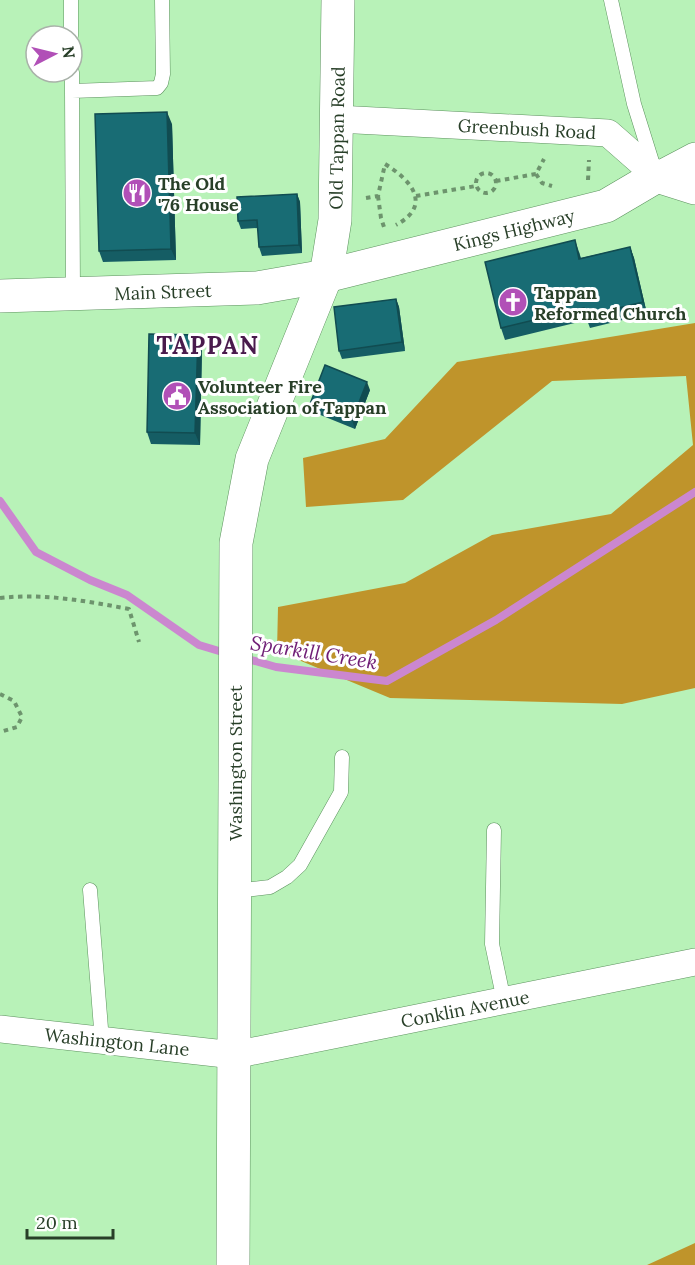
<svg xmlns="http://www.w3.org/2000/svg" width="695" height="1265" font-family="Lora,serif">
	<style>
		.forest { fill: #bf942b }
		.lines { fill: none; stroke-linecap: round; stroke-linejoin: round }
		.stream { stroke: #cb87cf; stroke-width: 8 }
		.service-casing { stroke: #5c925e; stroke-width: 15 }
		.minor-casing { stroke: #5c925e; stroke-width: 28 }
		.tertiary-casing { stroke: #5c925e; stroke-width: 34 }
		.secondary-casing { stroke: #5c925e; stroke-width: 34 }
		.path { stroke: #6d946d; stroke-width: 4; stroke-dasharray: 4.5 4.5; stroke-linecap: butt }
		.service { stroke: #fff; stroke-width: 14 }
		.minor { stroke: #fff; stroke-width: 27 }
		.tertiary { stroke: #fff; stroke-width: 33 }
		.secondary { stroke: #fff; stroke-width: 33 }
		.wall { fill: #155d64 }
		.shaded-wall { fill: #114c51 }
		.building { fill: #186c74; stroke: #114c51; stroke-width: 1.5 }
		.labels { text-anchor: middle; dominant-baseline: central; stroke-width: 6; stroke-linejoin: round; paint-order: stroke }
		.street-label { font-size: 18px; fill: #283f28; stroke: #fff }
		.poi-label { font-size: 18px; font-weight: bold; fill: #283f28; stroke: #fff; text-anchor: start }
		.water-label { font-size: 20px; font-style: italic; fill: #6f1d75; stroke: #fff }
		.district-label { font-size: 24px; font-weight: bold; letter-spacing: 1.5px; fill: #491a4c; stroke: #fff }
	</style>
	<rect width="100%" height="100%" fill="#b8f2b8"/>
	<path class="forest" d="M695,323V688L622,704L390,698L277,651L278,607L405,583L492,535L611,514L693,445L686,376L552,381L403,500L306,507L303,458L385,439L457,362Z
		M695,1243V1265H647Z"/>
	<g class="lines">
		<path class="stream" d="M0,501L36,552L90,580L127,595L199,645L229,654
			M241,657L276,667L387,681L496,620L695,492"/>
		<g class="service-casing">
			<path id="service" d="M71,0V36
				M611,0L634,104L654,168
				M72,72V91
				M73,294L72,91L157,88L161,83L163,74L162,0
				M494,830L492,944L504,1001
				M90,890L102,1041
				M236,891L270,887L287,877L300,865L341,792L342,757"/>
		</g>
		<g class="minor-casing">
			<path id="minor" d="M337,119L608,133L657,176L695,156
				M0,1029L234,1055L695,962"/>
		</g>
		<g class="tertiary-casing">
			<path id="tertiary" d="M0,296L257,288L326,276L606,206L657,176L695,188"/>
		</g>
		<g class="secondary-casing">
			<path id="secondary" d="M233,1265L236,543L252,459L326,276L335,220L338,0"/>
		</g>
		<path class="path" d="M476 183a10 10 0 1 1 20 0a10 10 0 1 1-20 0Z
			M536,174L542,183L552,186
			M588,180L589,160
			M496,181L536,174L544,159
			M378,196L381,218L385,230
			M416,196L476,186
			M366,198L378,196L385,164C411,180 433,205 396,225
			M0,598C44,593 86,601 129,609L139,642
			M0,694L14,701L22,717L17,727L0,732"/>
		<use href="#service" class="service"/>
		<use href="#minor" class="minor"/>
		<use href="#tertiary" class="tertiary"/>
		<use href="#secondary" class="secondary"/>
	</g>
	<path class="wall" d="M172,124L176,260L103,262L99,251Z
		M297,194L300,202L302,253L262,256L259,247L258,228L241,229L238,221Z
		M630,247L634,258L647,314L590,328L587,320L505,340L501,328L579,252L581,258Z
		M396,299L399,307L405,351L342,359L339,351Z
		M198,335L202,347L200,445L151,444L147,432Z
		M370,390L355,429L313,412L310,404Z"/>
	<path class="shaded-wall" d="M167,112L172,124L176,260L171,249Z
		M297,194L300,202L302,253L299,245Z
		M575,240L579,252L583,270L579,259Z
		M630,247L634,258L647,314L643,302Z
		M396,299L399,307L405,351L402,342Z
		M198,335L202,347L200,445L195,433Z
		M367,382L370,390L355,429L352,420Z"/>
	<path class="building" d="M167,112L171,249L99,251L95,114Z
		M297,194L299,245L259,247L257,220L238,221L237,197Z
		M575,240L579,259L630,247L643,302L586,316L584,308L501,328L485,262Z
		M396,299L402,342L339,351L334,307Z
		M149,334L198,335L195,433L147,432Z
		M325,365L367,382L352,420L310,404Z"/>
	<defs>
		<g id="restaurant-disc" transform="scale(1.5)"><circle r="9.5" fill="#b150b7" stroke="#fff"/><path d="M-5-6h1v4h1v-4h1v4h1v-4h1v5L-1.5 .5V6h-2V.5L-5-1ZM5-6V6H3V1.5H1.5Q1.5-4 5-6Z" fill="#fff"/></g>
		<g id="church-disc" transform="scale(1.5)"><circle r="9.5" fill="#b150b7" stroke="#fff"/><path d="M-1.2-6h2.4v3.5h3.3v2.4h-3.3V6h-2.4V-.1h-3.3v-2.4h3.3Z" fill="#fff"/></g>
		<g id="civic-disc" transform="scale(1.5)"><circle r="9.5" fill="#b150b7" stroke="#fff"/><path d="M-.6-6.5H3V-4.5H.6V-3L4-1V1h2V6H-6V1h2V-1L-.6-3ZM-1.2 2.5V6h2.4V2.5Z" fill="#fff"/></g>
	</defs>
	<g fill-rule="evenodd">
		<use href="#restaurant-disc" x="137" y="193"/>
		<use href="#church-disc" x="513" y="302"/>
		<use href="#civic-disc" x="177" y="396"/>
	</g>
	<g class="labels">
		<g class="street-label">
			<text transform="translate(527 129) rotate(3)">Greenbush Road</text>
			<text transform="translate(337 138) rotate(-89)">Old Tappan Road</text>
			<text transform="translate(514 230) rotate(-14)">Kings Highway</text>
			<text transform="translate(163 292) rotate(-2)">Main Street</text>
			<text transform="translate(235 763) rotate(-90)">Washington Street</text>
			<text transform="translate(465 1009) rotate(-11)">Conklin Avenue</text>
			<text transform="translate(117 1042) rotate(6)">Washington Lane</text>
		</g>
		<g class="poi-label">
			<text x="158" y="183">The Old<tspan x="158" dy="21">'76 House</tspan></text>
			<text x="534" y="292">Tappan<tspan x="534" dy="21">Reformed Church</tspan></text>
			<text x="198" y="386">Volunteer Fire<tspan x="198" dy="21">Association of Tappan</tspan></text>
		</g>
		<g class="water-label">
			<text transform="translate(314 652) rotate(9)">Sparkill Creek</text>
		</g>
		<g class="district-label">
			<text x="208" y="345">TAPPAN</text>
		</g>
	</g>
	<g transform="translate(54 54) rotate(83)"><circle r="28" fill="#ffffff" stroke="#a9b2a9" stroke-width="1.5"/>
	<path d="M0-4.5L10 22L0 15L-10 22Z" fill="#b150b7"/>
	<text y="-9" font-size="16" font-weight="bold" text-anchor="middle" fill="#283f28">N</text>
	</g>
	<path d="M27 1229v9h86v-9" fill="none" stroke="#283f28" stroke-width="3"/>
	<text x="36" y="1229" font-size="18" fill="#283f28" stroke="#ffffff" stroke-width="4.5" paint-order="stroke">20 m</text>
</svg>
